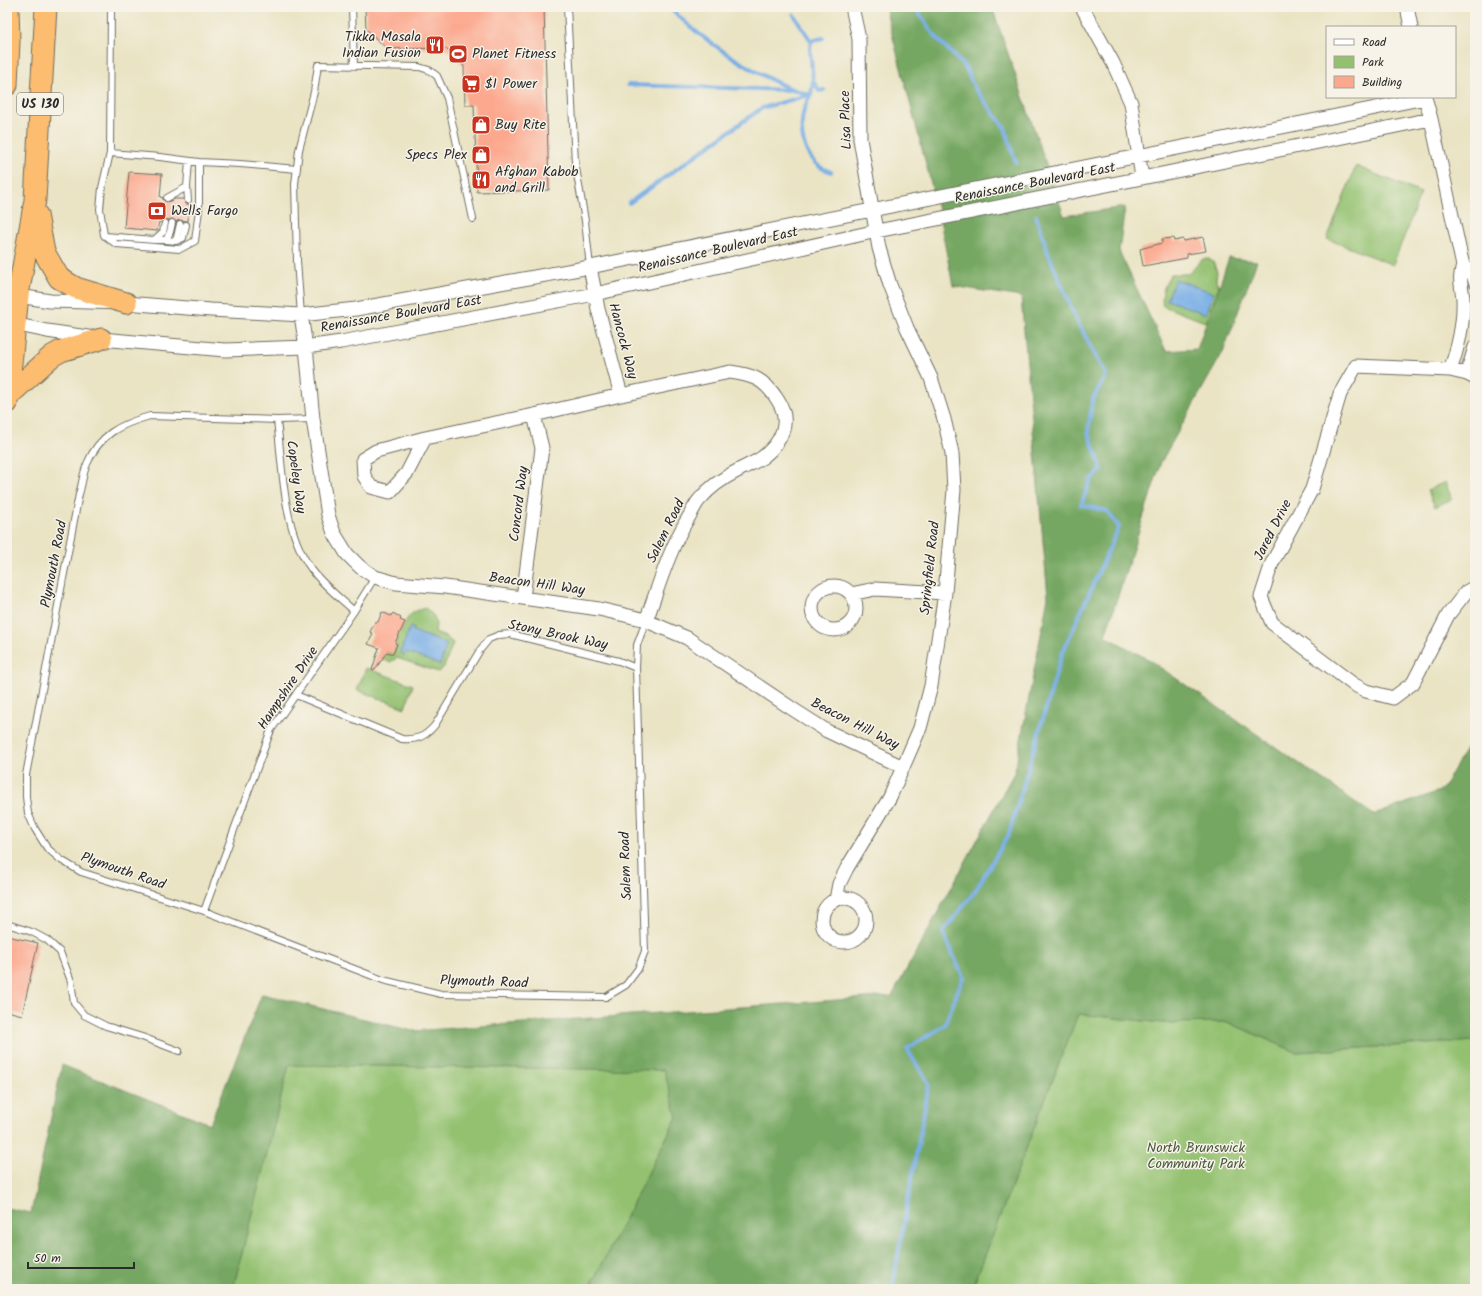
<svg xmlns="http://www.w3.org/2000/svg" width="1482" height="1296" font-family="Kalam,sans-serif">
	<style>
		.green { fill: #93c170; stroke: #5f764e }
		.forest { fill: #76a762; stroke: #506946 }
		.water { fill: #78aee6; stroke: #526c88 }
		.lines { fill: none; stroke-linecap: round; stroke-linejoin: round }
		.stream { stroke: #78aee6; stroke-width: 4 }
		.building { fill: #fca88e }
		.service-casing { stroke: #6e6c61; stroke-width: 8 }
		.minor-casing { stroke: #6e6c61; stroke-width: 15 }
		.trunk-casing { stroke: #6e6c61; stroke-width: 23 }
		.service { stroke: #fff; stroke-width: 6 }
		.minor { stroke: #fff; stroke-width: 13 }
		.trunk { stroke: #fcbd6f; stroke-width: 21 }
		.labels { text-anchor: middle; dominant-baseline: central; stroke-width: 3; stroke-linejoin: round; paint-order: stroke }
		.shield { fill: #f7f3e8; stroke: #686764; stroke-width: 1 }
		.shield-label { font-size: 13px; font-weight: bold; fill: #2b2b2b }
		.poi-label { font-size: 14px; fill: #2b2b2b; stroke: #f7f3e8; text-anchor: start }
		.street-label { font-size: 14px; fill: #2b2b2b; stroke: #f7f3e8 }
		.park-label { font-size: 14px; fill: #4a5840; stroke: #f7f3e8 }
	</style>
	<rect width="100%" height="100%" fill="#f7f3e8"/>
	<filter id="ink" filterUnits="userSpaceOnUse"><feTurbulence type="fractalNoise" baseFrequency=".025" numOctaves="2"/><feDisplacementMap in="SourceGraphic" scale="8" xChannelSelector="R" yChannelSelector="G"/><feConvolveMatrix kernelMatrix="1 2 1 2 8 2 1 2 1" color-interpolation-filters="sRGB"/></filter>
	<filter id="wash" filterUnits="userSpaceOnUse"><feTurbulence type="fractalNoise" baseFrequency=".012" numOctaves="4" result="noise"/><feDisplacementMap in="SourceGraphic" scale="16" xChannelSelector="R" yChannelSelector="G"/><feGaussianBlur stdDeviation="0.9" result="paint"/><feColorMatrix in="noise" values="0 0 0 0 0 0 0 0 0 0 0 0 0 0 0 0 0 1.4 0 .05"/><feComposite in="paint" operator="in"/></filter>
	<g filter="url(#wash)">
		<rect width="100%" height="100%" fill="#eae4c5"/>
		<path class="green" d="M1356,166L1421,193L1393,265L1327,239Z
			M1203,259H1209L1214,263L1217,272L1216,280L1219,287L1210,320L1205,322L1163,306C1160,295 1165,283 1171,274H1188C1194,270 1197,263 1203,259Z
			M1445,482L1452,499L1435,507L1427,490Z
			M425,608C436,616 437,620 435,633L446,637L453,643L444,667L438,672L397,658L390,662L385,661L381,657L387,652L393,654L397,644L391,641L395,631L400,633C407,618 409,612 425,608Z
			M366,668L413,685L405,708L357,690Z
			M1078,1014L1163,1023L1227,1022L1296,1052L1475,1041V1289H972Z
			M289,1065L664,1070L677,1117L589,1289H233Z"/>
		<path class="forest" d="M885,7H992L1064,216L1125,207L1119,251L1166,351L1197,349L1229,258L1257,261L1223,352L1161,462L1105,636L1148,659L1374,815L1442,790L1475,734V1041L1296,1052L1227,1022L1163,1023L1078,1014L972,1289H589L677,1117L664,1070L289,1065L233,1289H7V1208L31,1213L62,1065L210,1124L262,994L413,1031L892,996L1015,771L1048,597L1021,297L953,286L938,210Z"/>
		<path class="water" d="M1175,279L1214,293L1206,314L1167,300Z
			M410,627L413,628V631L447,644L440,665L406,652L404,655L400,653Z"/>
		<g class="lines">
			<path class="stream" d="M670,7C697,38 771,86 811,95L813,80L810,49L811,41L823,38
				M915,7L933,34L966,68L974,87L1005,128L1016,163
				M794,15L811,41
				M813,80L819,91L824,90
				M628,85L793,90
				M811,95C797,116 798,151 820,167C823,169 827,170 831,172
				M629,203L762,108L808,95
				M892,1289L929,1084L907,1049L945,1025L963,977L943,932L975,891L1009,834L1062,654L1119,527L1107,511L1081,505L1091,479L1102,470L1088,432L1092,401L1106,375L1076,319L1049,255L1036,216"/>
		</g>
		<g id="blocks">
			<path class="building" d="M365,7H544L549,190L477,192L474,105H465L464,66L445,48L387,49L366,29Z
				M129,172L162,174L160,197L163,198V200L167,202L175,199H183L186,204H190L188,221L179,220L176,222L173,219L168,220L163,219L161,222H159L157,231L124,228Z
				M1203,237L1206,251L1187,254V258L1143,266L1140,249L1162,243V239L1173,238L1174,241L1183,239L1184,241Z
				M382,612L391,616L393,613L401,618L400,620L405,622L395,643L397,644L393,654L387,652L374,671L372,670L379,648L368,644L373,634L370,632L375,622H378Z
				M7,936L38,943L22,1015L7,1011Z"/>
		</g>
	</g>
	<g filter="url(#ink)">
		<use href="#blocks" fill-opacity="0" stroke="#6e6c61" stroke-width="1"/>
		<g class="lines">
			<g class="service-casing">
				<path id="service" d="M111,7L110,153L102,188L100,209L104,235L116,244L180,249L195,241L199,210V162
					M352,7L354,66
					M567,7L575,162L585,221L590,267
					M110,153L160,157L199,162L240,164L297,169
					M187,187L188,200
					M167,198L187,187L189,161
					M105,236L154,240L163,232L165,223
					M154,240H166L170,232L172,223
					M166,240L176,241L180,224
					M176,241L183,238L186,225
					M301,315L297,261L295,184L299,150L314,92L318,65L419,67L429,70L437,76L447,98L473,219
					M313,419L277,420L150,416C120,424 99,435 87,464C83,473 82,485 79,494L26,775V797L28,813L35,829L47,848L61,860L81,872L204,911L383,980L441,994L606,997L626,985L638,969L645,951L636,668L637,645L646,621
					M277,420C283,469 282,536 316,575C327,588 341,599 354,611
					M296,695L402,739C417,740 425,737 435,725L480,650L489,639L499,635L510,634L619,661L636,668
					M204,911L271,730L354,611L375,577
					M7,924L32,932L47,940L60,952L71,981L74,1003L84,1015L106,1026L142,1037L179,1051"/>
			</g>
			<g class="minor-casing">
				<path id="minor" d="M1082,7L1113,63L1131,103L1142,178
					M1407,7L1411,27
					M1425,97L1431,119L1463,266C1458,280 1462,285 1463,299C1464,323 1458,348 1450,370
					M1463,266L1472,271L1475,281
					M590,267L598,309L621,395
					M7,294L50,301L126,303L211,310L301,315L356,309L590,267L1425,98
					M301,315L306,347L313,419L328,515L334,533L347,554L360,567L375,577L396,583L445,587L599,609L642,619L687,638L791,708L827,731L903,767
					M9,323L47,331L101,339L225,350L306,347L341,342L595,294L877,231L1142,178L1431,119
					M1467,374L1475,347
					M1475,378L1467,374L1450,370L1356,366L1340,394L1312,489L1272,563L1261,597L1272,623L1353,684L1366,691L1393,698L1413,683L1448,615L1466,592L1475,587
					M425,438L407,473L390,492L371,487L364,476L363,459L376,451L425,438L534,415L621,395L730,372C753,375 764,379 777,399C792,421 782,442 763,457C756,462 746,466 739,470C725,477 710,487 700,499C696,503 693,510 690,515C670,547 659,585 646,621
					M812 608a22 22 0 1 1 44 0a22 22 0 1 1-44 0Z
					M851,594L875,589L945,593
					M523,598L542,448L534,415
					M822 920a22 22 0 1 1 44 0a22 22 0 1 1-44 0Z
					M836,900L839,884L847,868L890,797L920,728L931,686L945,593L954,490L952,453L944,419L931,378L907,328L890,285L879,248L860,139L859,39L852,7"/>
			</g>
			<g class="trunk-casing">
				<path id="trunk" d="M7,85L9,41L8,7
					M37,215L44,252L59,278L76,288L126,303
					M8,396L52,356L61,351L101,339
					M7,403L18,295L35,200L46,7"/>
			</g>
			<use href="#service" class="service"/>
			<use href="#minor" class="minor"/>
			<use href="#trunk" class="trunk"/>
		</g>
	</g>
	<defs>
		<g id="restaurant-square" transform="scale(1)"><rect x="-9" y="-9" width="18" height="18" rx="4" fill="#c8321e" stroke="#f7f3e8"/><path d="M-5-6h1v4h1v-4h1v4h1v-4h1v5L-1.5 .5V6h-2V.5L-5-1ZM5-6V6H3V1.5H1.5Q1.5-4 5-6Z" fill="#fff"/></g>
		<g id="stadium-square" transform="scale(1)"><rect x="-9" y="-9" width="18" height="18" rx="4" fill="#c8321e" stroke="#f7f3e8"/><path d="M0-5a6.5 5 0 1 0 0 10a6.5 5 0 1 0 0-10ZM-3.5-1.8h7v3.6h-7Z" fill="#fff"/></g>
		<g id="supermarket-square" transform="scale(1)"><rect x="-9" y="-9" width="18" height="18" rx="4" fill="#c8321e" stroke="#f7f3e8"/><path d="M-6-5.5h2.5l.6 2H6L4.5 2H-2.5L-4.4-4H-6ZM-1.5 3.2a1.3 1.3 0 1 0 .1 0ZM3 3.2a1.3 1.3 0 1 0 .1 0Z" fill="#fff"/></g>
		<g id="shop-square" transform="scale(1)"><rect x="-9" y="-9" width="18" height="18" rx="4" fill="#c8321e" stroke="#f7f3e8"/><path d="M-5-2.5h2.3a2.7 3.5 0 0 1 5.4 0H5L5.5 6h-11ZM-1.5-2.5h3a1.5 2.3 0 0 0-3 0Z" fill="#fff"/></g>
		<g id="bank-square" transform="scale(1)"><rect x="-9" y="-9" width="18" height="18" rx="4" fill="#c8321e" stroke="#f7f3e8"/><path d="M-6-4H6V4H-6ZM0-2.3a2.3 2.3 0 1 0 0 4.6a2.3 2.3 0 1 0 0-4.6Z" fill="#fff"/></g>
	</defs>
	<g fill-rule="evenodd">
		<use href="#restaurant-square" x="435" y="45"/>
		<use href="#stadium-square" x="458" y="54"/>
		<use href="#supermarket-square" x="471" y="84"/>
		<use href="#shop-square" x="481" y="125"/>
		<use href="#shop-square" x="481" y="155"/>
		<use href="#restaurant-square" x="481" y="180"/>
		<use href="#bank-square" x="157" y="211"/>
	</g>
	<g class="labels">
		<rect class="shield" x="17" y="93" width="46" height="22" rx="3"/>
		<g class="shield-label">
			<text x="40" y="104">US 130</text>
		</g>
		<g class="poi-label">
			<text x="421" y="37" text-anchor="end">Tikka Masala<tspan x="421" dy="16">Indian Fusion</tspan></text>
			<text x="472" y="54">Planet Fitness</text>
			<text x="485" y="84">$1 Power</text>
			<text x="495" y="125">Buy Rite</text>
			<text x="467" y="155" text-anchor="end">Specs Plex</text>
			<text x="495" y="172">Afghan Kabob<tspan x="495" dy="16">and Grill</tspan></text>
			<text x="171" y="211">Wells Fargo</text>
		</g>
		<g class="street-label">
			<text transform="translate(846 120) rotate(-92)">Lisa Place</text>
			<text transform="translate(1035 183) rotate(-11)">Renaissance Boulevard East</text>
			<text transform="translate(718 250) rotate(-13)">Renaissance Boulevard East</text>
			<text transform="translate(401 314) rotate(-10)">Renaissance Boulevard East</text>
			<text transform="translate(623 341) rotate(75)">Hancock Way</text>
			<text transform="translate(296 477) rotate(82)">Copeley Way</text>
			<text transform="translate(519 504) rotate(-83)">Concord Way</text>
			<text transform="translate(1273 530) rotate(-63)">Jared Drive</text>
			<text transform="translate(666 531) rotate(-64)">Salem Road</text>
			<text transform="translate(54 564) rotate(-79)">Plymouth Road</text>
			<text transform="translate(930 568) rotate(-84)">Springfield Road</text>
			<text transform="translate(537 584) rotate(8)">Beacon Hill Way</text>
			<text transform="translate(558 635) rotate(12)">Stony Brook Way</text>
			<text transform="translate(288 688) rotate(-56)">Hampshire Drive</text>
			<text transform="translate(855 724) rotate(27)">Beacon Hill Way</text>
			<text transform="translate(626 866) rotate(-92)">Salem Road</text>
			<text transform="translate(123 871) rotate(19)">Plymouth Road</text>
			<text transform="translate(484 982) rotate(2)">Plymouth Road</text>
		</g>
		<g class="park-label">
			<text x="1196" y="1148">North Brunswick<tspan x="1196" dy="16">Community Park</tspan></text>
		</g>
	</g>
	<rect width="1482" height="1296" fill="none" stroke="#f7f3e8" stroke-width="24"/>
	<rect x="1326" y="26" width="130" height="72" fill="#f7f3e8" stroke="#a5a39c"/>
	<rect x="1334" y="39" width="20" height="6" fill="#ffffff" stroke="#a5a39c"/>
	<text x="1362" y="46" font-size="12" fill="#2b2b2b">Road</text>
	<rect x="1334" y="56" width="20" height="12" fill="#93c170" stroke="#a5a39c"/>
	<text x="1362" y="66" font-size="12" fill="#2b2b2b">Park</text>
	<rect x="1334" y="76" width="20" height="12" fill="#fca88e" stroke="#a5a39c"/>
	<text x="1362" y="86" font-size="12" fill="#2b2b2b">Building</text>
	<path d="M28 1262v6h106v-6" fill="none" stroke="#2b2b2b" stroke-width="2"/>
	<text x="34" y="1262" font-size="12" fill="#2b2b2b" stroke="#f7f3e8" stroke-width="3" paint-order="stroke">50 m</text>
</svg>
